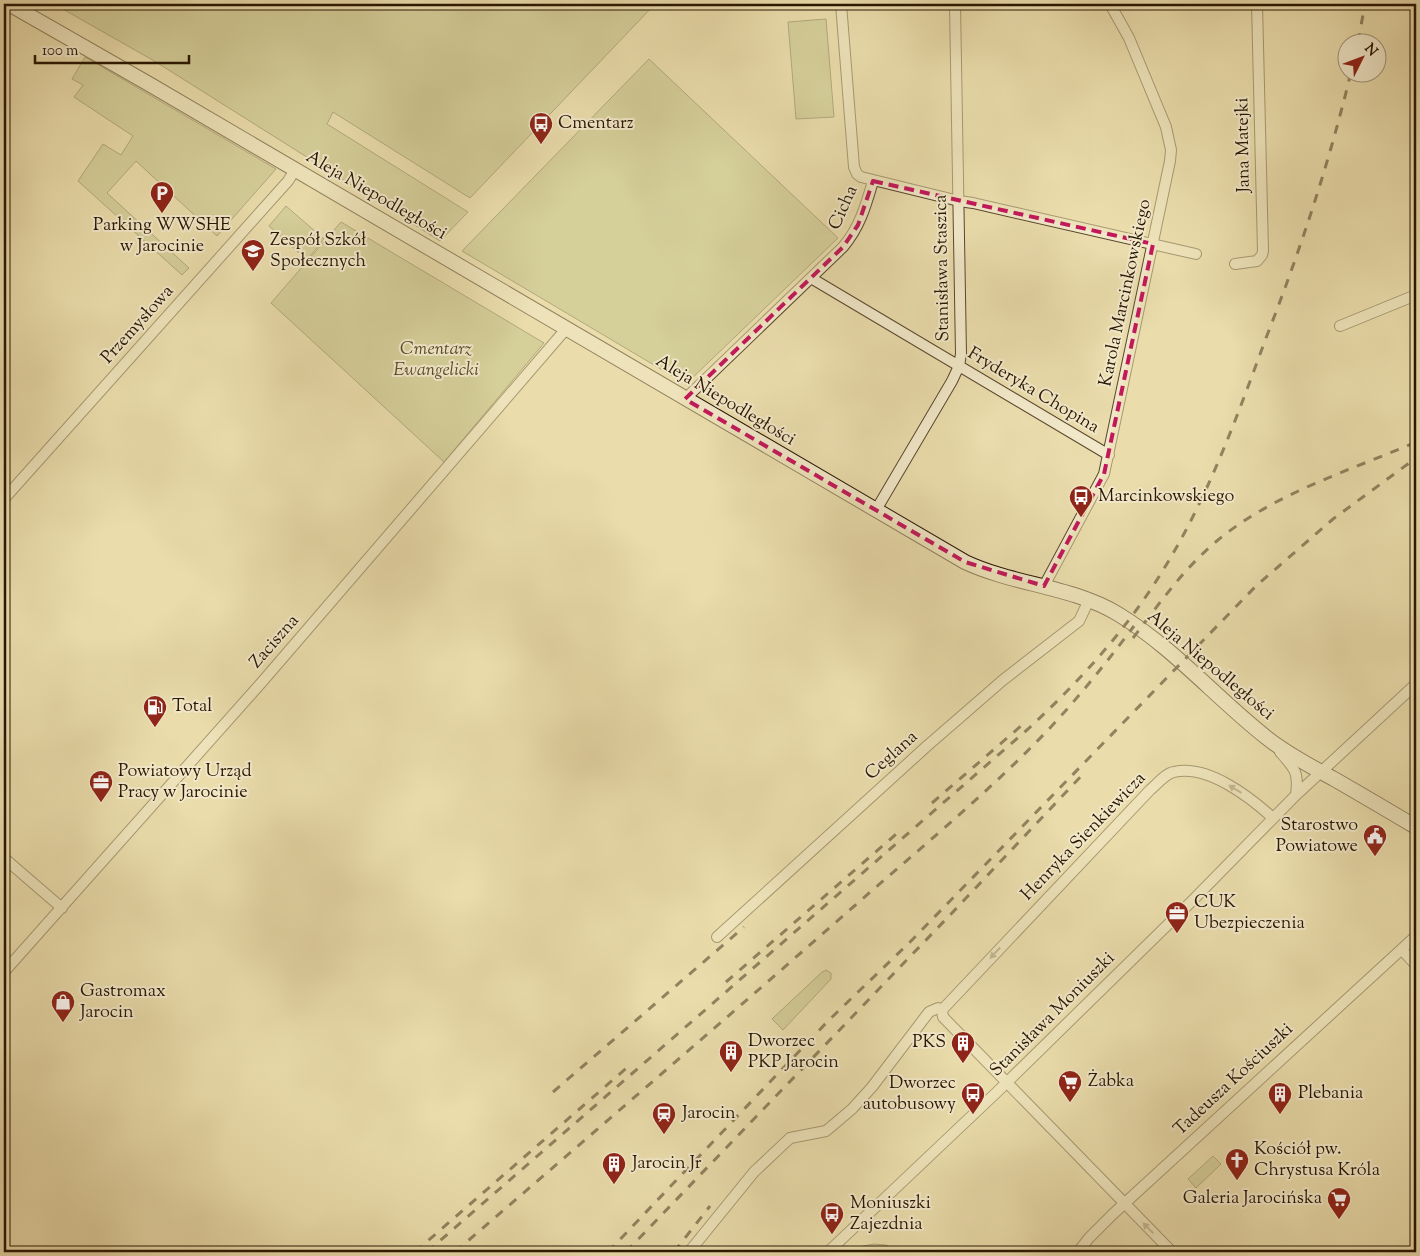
<svg xmlns="http://www.w3.org/2000/svg" width="1420" height="1256" font-family="'Sorts Mill Goudy',serif">
	<style>
		.green { fill: #bcbf86; stroke: #726a44 }
		.lines { fill: none; stroke-linecap: round; stroke-linejoin: round }
		.street-casing { stroke: #59482c; stroke-width: 12 }
		.secondary-casing { stroke: #291602; stroke-width: 16 }
		.street { stroke: #f1e8c9; stroke-width: 10 }
		.secondary { stroke: #f1e8c9; stroke-width: 14 }
		.rail { stroke: #291602; stroke-width: 3; stroke-dasharray: 9 9; stroke-linecap: butt }
		.oneway { fill: #978a6f }
		.marked { fill: none; stroke: #c2185b; stroke-width: 4; stroke-dasharray: 10 6; stroke-linejoin: round }
		.labels { text-anchor: middle; dominant-baseline: central; stroke-width: 4; stroke-linejoin: round; paint-order: stroke }
		.poi-label { font-size: 18px; fill: #291602; stroke: #f1e8c9; text-anchor: start }
		.street-label { font-size: 18px; fill: #291602; stroke: #f1e8c9 }
		.park-label { font-size: 18px; font-style: italic; fill: #55492a; stroke: #f1e8c9 }
	</style>
	<rect width="100%" height="100%" fill="#eadcac"/>
	<filter id="stains"><feTurbulence type="fractalNoise" baseFrequency=".004" numOctaves="4"/><feColorMatrix values="0 0 0 0 .2 0 0 0 0 .09 0 0 0 0 .02 0 0 0 .5 -.17"/></filter>
	<radialGradient id="worn" r=".72"><stop offset=".6" stop-color="#630" stop-opacity="0"/><stop offset="1" stop-color="#630" stop-opacity=".3"/></radialGradient>
	<path class="green" d="M54,4H655L470,198L333,112L327,124L468,212L440,241L156,62Z
		M826,19L834,117L796,119L788,22Z
		M85,57L276,169L217,236L136,161L107,193L189,268L182,275L78,181L103,144L121,155L133,136L74,97L83,85L72,79Z
		M649,59L838,238L686,384L462,251Z
		M286,206L324,239L307,260L269,226Z
		M341,222L544,343L444,462L271,303Z
		M826,970L831,973V979L783,1030L772,1019L822,972Z
		M1213,1156L1221,1164L1196,1188L1188,1179Z
		M874,1244L886,1245L898,1252H851L863,1246Z"/>
	<g class="lines">
		<g class="street-casing">
			<path id="street" d="M841,4L854,167L857,174L861,177L959,201L973,203L1196,254
				M1235,264L1257,261L1262,255L1263,251L1257,4
				M811,278L1109,455
				M1340,326L1416,295
				M685,399L843,247C860,227 866,205 873,181
				M4,499L288,181L295,170
				M876,510L952,381L959,366L961,354L955,4
				M1044,586L1104,474L1170,161L1171,150L1166,127L1129,38L1110,4
				M1280,752C1295,769 1299,772 1296,795
				M4,858L62,908
				M717,937L927,746L1003,680L1079,621L1089,600
				M1402,950L1416,965
				M4,972L262,682L566,329
				M689,1252L754,1172L790,1138L826,1131L852,1109L872,1087L929,1012L938,1008L942,1010
				M828,1252L997,1092L1191,902L1296,795L1416,684
				M1078,1252L1089,1238L1113,1214L1416,936
				M1172,1252L943,1017L942,1010L1150,790C1156,785 1166,773 1174,772C1208,764 1251,798 1273,818"/>
		</g>
		<g class="secondary-casing">
			<path id="secondary" d="M9,4L149,84L965,562C1014,585 1071,586 1118,614C1174,648 1216,698 1267,738C1287,754 1312,767 1334,779C1362,795 1389,811 1416,827"/>
		</g>
		<use href="#street" class="street"/>
		<use href="#secondary" class="secondary"/>
		<path class="rail" d="M1358,42L1365,4
			M1133,638C1159,604 1184,568 1218,540C1275,493 1349,471 1416,442
			M932,803L1021,726
			M726,982L902,829
			M553,1092L744,927
			M415,1252L630,1065
			M427,1252L1028,729C1082,679 1130,626 1168,562C1210,492 1238,414 1266,338C1300,251 1329,164 1351,72
			M455,1252C587,1138 720,1024 852,908C918,850 987,794 1048,730C1079,697 1107,662 1134,626
			M608,1252L828,1021L912,940L1256,586L1333,519L1416,458
			M626,1252L951,914L1085,772
			M674,1252L710,1206"/>
	</g>
	<defs><path id="oneway-solid" d="M-6-.8H1V-3.2L6.5 0L1 3.2V.8H-6Z" transform="scale(1.25)"/></defs>
	<g class="oneway">
		<use href="#oneway-solid" transform="translate(1235 789) rotate(-149)"/>
		<use href="#oneway-solid" transform="translate(995 953) rotate(133)"/>
		<use href="#oneway-solid" transform="translate(1148 1228) rotate(-135)"/>
	</g>
	<path d="M0 0H1420V1256H0ZM873,181L1153,244L1104,474L1044,586L965,562L685,399L843,247L858,225Z" fill="#eadcac" fill-opacity=".55" fill-rule="evenodd"/>
	<path class="marked" d="M873,181L1153,244L1104,474L1044,586L965,562L685,399L843,247L858,225Z"/>
	<defs>
		<g id="bus-pin" transform="scale(1.25)"><path d="M0 17L-7.5 6A9.5 9.5 0 1 1 7.5 6Z" fill="#8f2418" stroke="#f1e8c9"/><path d="M-5-6H5V4H4V6H2V4H-2V6H-4V4H-5ZM-3.5-4V0h7V-4ZM-3.5 1.2v1.5H-2V1.2ZM2 1.2v1.5H3.5V1.2Z" fill="#fff"/></g>
		<g id="parking-pin" transform="scale(1.25)"><path d="M0 17L-7.5 6A9.5 9.5 0 1 1 7.5 6Z" fill="#8f2418" stroke="#f1e8c9"/><path d="M-3.5-5.5H1a3.5 3.5 0 0 1 0 7H-1V5.5H-3.5ZM-1-3.4V-.6H.8a1.4 1.4 0 0 0 0-2.8Z" fill="#fff"/></g>
		<g id="school-pin" transform="scale(1.25)"><path d="M0 17L-7.5 6A9.5 9.5 0 1 1 7.5 6Z" fill="#8f2418" stroke="#f1e8c9"/><path d="M0-5L7-2L0 1L-7-2ZM-4 1L0 2.5L4 1V4Q0 6-4 4Z" fill="#fff"/></g>
		<g id="fuel-pin" transform="scale(1.25)"><path d="M0 17L-7.5 6A9.5 9.5 0 1 1 7.5 6Z" fill="#8f2418" stroke="#f1e8c9"/><path d="M-5.5-6h7V0h2V4h1.3V-2.5L3-4.5l.8-.8L6-3V5H2.5V1h-1V6h-7ZM-4.2-4.7v3.2H.2V-4.7Z" fill="#fff"/></g>
		<g id="office-pin" transform="scale(1.25)"><path d="M0 17L-7.5 6A9.5 9.5 0 1 1 7.5 6Z" fill="#8f2418" stroke="#f1e8c9"/><path d="M-6-3h4V-5.5h4V-3h4V5H-6ZM-1-4.5V-3h2v-1.5ZM-6 0V1H6V0Z" fill="#fff"/></g>
		<g id="civic-pin" transform="scale(1.25)"><path d="M0 17L-7.5 6A9.5 9.5 0 1 1 7.5 6Z" fill="#8f2418" stroke="#f1e8c9"/><path d="M-.6-6.5H3V-4.5H.6V-3L4-1V1h2V6H-6V1h2V-1L-.6-3ZM-1.2 2.5V6h2.4V2.5Z" fill="#fff"/></g>
		<g id="shop-pin" transform="scale(1.25)"><path d="M0 17L-7.5 6A9.5 9.5 0 1 1 7.5 6Z" fill="#8f2418" stroke="#f1e8c9"/><path d="M-5-2.5h2.3a2.7 3.5 0 0 1 5.4 0H5L5.5 6h-11ZM-1.5-2.5h3a1.5 2.3 0 0 0-3 0Z" fill="#fff"/></g>
		<g id="building-pin" transform="scale(1.25)"><path d="M0 17L-7.5 6A9.5 9.5 0 1 1 7.5 6Z" fill="#8f2418" stroke="#f1e8c9"/><path d="M-4-6H4V6H1V3H-1V6H-4ZM-2.5-4.3h1.7v1.8h-1.7ZM.8-4.3h1.7v1.8H.8ZM-2.5-1h1.7V.8h-1.7ZM.8-1h1.7V.8H.8Z" fill="#fff"/></g>
		<g id="supermarket-pin" transform="scale(1.25)"><path d="M0 17L-7.5 6A9.5 9.5 0 1 1 7.5 6Z" fill="#8f2418" stroke="#f1e8c9"/><path d="M-6-5.5h2.5l.6 2H6L4.5 2H-2.5L-4.4-4H-6ZM-1.5 3.2a1.3 1.3 0 1 0 .1 0ZM3 3.2a1.3 1.3 0 1 0 .1 0Z" fill="#fff"/></g>
		<g id="station-pin" transform="scale(1.25)"><path d="M0 17L-7.5 6A9.5 9.5 0 1 1 7.5 6Z" fill="#8f2418" stroke="#f1e8c9"/><path d="M-3-6H3Q5-6 5-4V2Q5 4 3 4L4.5 6H3L1.5 4h-3L-3 6H-4.5L-3 4Q-5 4-5 2V-4Q-5-6-3-6ZM-3.5-4v3h7v-3ZM-3.5 1v1.5H-2V1ZM2 1v1.5H3.5V1Z" fill="#fff"/></g>
		<g id="church-pin" transform="scale(1.25)"><path d="M0 17L-7.5 6A9.5 9.5 0 1 1 7.5 6Z" fill="#8f2418" stroke="#f1e8c9"/><path d="M-1.2-6h2.4v3.5h3.3v2.4h-3.3V6h-2.4V-.1h-3.3v-2.4h3.3Z" fill="#fff"/></g>
	</defs>
	<g fill-rule="evenodd">
		<use href="#bus-pin" x="541" y="124"/>
		<use href="#parking-pin" x="162" y="193"/>
		<use href="#school-pin" x="253" y="251"/>
		<use href="#bus-pin" x="1081" y="497"/>
		<use href="#fuel-pin" x="155" y="707"/>
		<use href="#office-pin" x="101" y="782"/>
		<use href="#civic-pin" x="1375" y="836"/>
		<use href="#office-pin" x="1177" y="913"/>
		<use href="#shop-pin" x="63" y="1002"/>
		<use href="#building-pin" x="963" y="1043"/>
		<use href="#building-pin" x="731" y="1052"/>
		<use href="#supermarket-pin" x="1070" y="1082"/>
		<use href="#bus-pin" x="973" y="1094"/>
		<use href="#building-pin" x="1280" y="1094"/>
		<use href="#station-pin" x="664" y="1114"/>
		<use href="#church-pin" x="1237" y="1160"/>
		<use href="#building-pin" x="614" y="1164"/>
		<use href="#supermarket-pin" x="1339" y="1199"/>
		<use href="#bus-pin" x="832" y="1214"/>
	</g>
	<g class="labels">
		<g class="poi-label">
			<text x="558" y="124">Cmentarz</text>
			<text x="162" y="226" text-anchor="middle">Parking WWSHE<tspan x="162" dy="21">w Jarocinie</tspan></text>
			<text x="270" y="241">Zespół Szkół<tspan x="270" dy="21">Społecznych</tspan></text>
			<text x="1098" y="497">Marcinkowskiego</text>
			<text x="172" y="707">Total</text>
			<text x="118" y="772">Powiatowy Urząd<tspan x="118" dy="21">Pracy w Jarocinie</tspan></text>
			<text x="1358" y="826" text-anchor="end">Starostwo<tspan x="1358" dy="21">Powiatowe</tspan></text>
			<text x="1194" y="903">CUK<tspan x="1194" dy="21">Ubezpieczenia</tspan></text>
			<text x="80" y="992">Gastromax<tspan x="80" dy="21">Jarocin</tspan></text>
			<text x="748" y="1042">Dworzec<tspan x="748" dy="21">PKP Jarocin</tspan></text>
			<text x="946" y="1043" text-anchor="end">PKS</text>
			<text x="1088" y="1082">Żabka</text>
			<text x="956" y="1084" text-anchor="end">Dworzec<tspan x="956" dy="21">autobusowy</tspan></text>
			<text x="1298" y="1094">Plebania</text>
			<text x="682" y="1114">Jarocin</text>
			<text x="1254" y="1150">Kościół pw.<tspan x="1254" dy="21">Chrystusa Króla</tspan></text>
			<text x="632" y="1164">Jarocin Jr</text>
			<text x="1322" y="1199" text-anchor="end">Galeria Jarocińska</text>
			<text x="850" y="1204">Moniuszki<tspan x="850" dy="21">Zajezdnia</tspan></text>
		</g>
		<g class="street-label">
			<text transform="translate(1244 145) rotate(-91)">Jana Matejki</text>
			<text transform="translate(376 196) rotate(30)">Aleja Niepodległości</text>
			<text transform="translate(844 208) rotate(-66)">Cicha</text>
			<text transform="translate(943 268) rotate(-91)">Stanisława Staszica</text>
			<text transform="translate(1126 293) rotate(-78)">Karola Marcinkowskiego</text>
			<text transform="translate(138 325) rotate(-48)">Przemysłowa</text>
			<text transform="translate(1033 391) rotate(31)">Fryderyka Chopina</text>
			<text transform="translate(725 401) rotate(31)">Aleja Niepodległości</text>
			<text transform="translate(275 642) rotate(-49)">Zaciszna</text>
			<text transform="translate(1210 666) rotate(40)">Aleja Niepodległości</text>
			<text transform="translate(892 756) rotate(-42)">Ceglana</text>
			<text transform="translate(1084 837) rotate(-46)">Henryka Sienkiewicza</text>
			<text transform="translate(1053 1015) rotate(-45)">Stanisława Moniuszki</text>
			<text transform="translate(1234 1080) rotate(-43)">Tadeusza Kościuszki</text>
		</g>
		<g class="park-label">
			<text x="436" y="350">Cmentarz<tspan x="436" dy="21">Ewangelicki</tspan></text>
		</g>
	</g>
	<rect width="1420" height="1256" fill="none" stroke="#eadcac" stroke-width="20"/>
	<rect x="5" y="5" width="1410" height="1246" fill="none" stroke="#291602" stroke-width="2.5"/>
	<rect x="10" y="10" width="1400" height="1236" fill="none" stroke="#291602"/>
	<g transform="translate(1362 58) rotate(48)"><circle r="24" fill="#f1e8c9" stroke="#a19479"/>
	<path d="M0-4L9 19L0 12L-9 19Z" fill="#8f2418"/>
	<text y="-8" font-size="14" font-weight="bold" text-anchor="middle" fill="#291602">N</text>
	</g>
	<path d="M35 55v8h154v-8" fill="none" stroke="#291602" stroke-width="2.5"/>
	<text x="42" y="55" font-size="15" fill="#291602" stroke="#f1e8c9" stroke-width="4" paint-order="stroke">100 m</text>
	<rect width="100%" height="100%" filter="url(#stains)"/>
	<rect width="100%" height="100%" fill="url(#worn)"/>
</svg>
